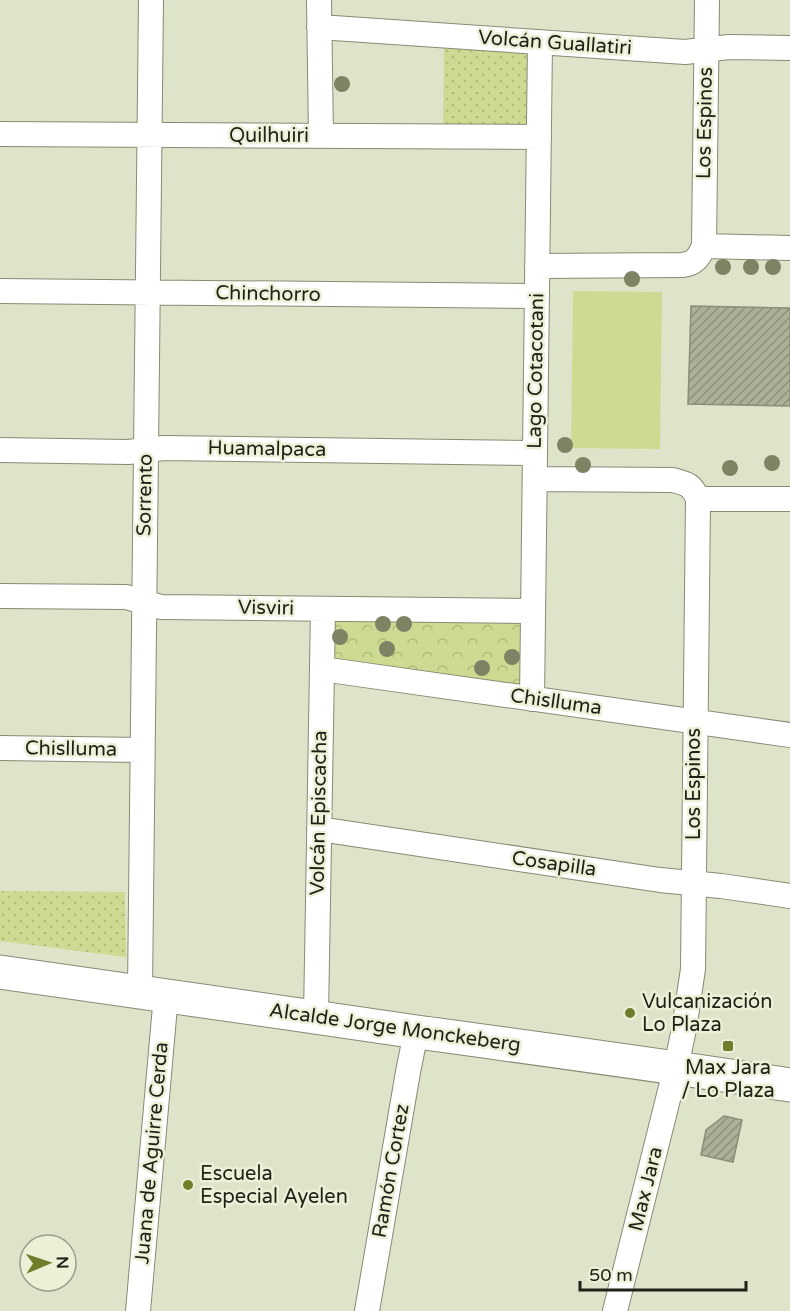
<svg xmlns="http://www.w3.org/2000/svg" width="790" height="1311" font-family="'Varela Round',sans-serif">
	<style>
		.grass { fill: url(#grass-dots) }
		.park { fill: url(#park-crowns) }
		.pitch { fill: #ccdb91 }
		.building { fill: url(#building-hatch); stroke: #898e76; stroke-width: 1.5 }
		.lines { fill: none; stroke-linecap: round; stroke-linejoin: round }
		.minor-casing { stroke: #868b73; stroke-width: 26 }
		.secondary-casing { stroke: #868b73; stroke-width: 35 }
		.minor { stroke: #fff; stroke-width: 24 }
		.secondary { stroke: #fff; stroke-width: 33 }
		.tree { fill: #7d8363 }
		.poi-dot { fill: #707d2b; stroke: #ebf1d7; stroke-width: 2 }
		.labels { text-anchor: middle; dominant-baseline: central; stroke-width: 5; stroke-linejoin: round; paint-order: stroke }
		.street-label { font-size: 20px; fill: #1f2117; stroke: #ebf1d7 }
		.poi-label { font-size: 20px; fill: #1f2117; stroke: #ebf1d7; text-anchor: start }
	</style>
	<defs>
		<pattern id="grass-dots" width="8" height="8" patternUnits="userSpaceOnUse" patternTransform="scale(1.5)"><rect width="8" height="8" fill="#ccdb91"/><path d="M2 2h.1M6 6h.1" fill="none" stroke="#afbc7c" stroke-width="1.8" stroke-linecap="round"/></pattern>
		<pattern id="park-crowns" width="20" height="18" patternUnits="userSpaceOnUse" patternTransform="scale(1.5)"><rect width="20" height="18" fill="#ccdb91"/><path d="M2 6a3 3 0 1 1 6 0M12 15a3 3 0 1 1 6 0" fill="none" stroke="#afbc7c"/></pattern>
		<pattern id="building-hatch" width="6" height="6" patternUnits="userSpaceOnUse" patternTransform="scale(1.5)"><rect width="6" height="6" fill="#abb198"/><path d="M-1 1l2-2M0 6l6-6M5 7l2-2" fill="none" stroke="#8b907b"/></pattern>
	</defs>
	<rect width="100%" height="100%" fill="#dee4ca"/>
	<path class="grass" d="M444,44L528,46L526,130L443,128Z
		M0,891L125,892L126,957L0,941Z"/>
	<path class="park" d="M333,619L523,623L522,685L333,658Z"/>
	<path class="pitch" d="M573,291L662,292L660,449L571,448Z"/>
	<path class="building" d="M691,306L790,308V406L688,404Z
		M724,1116L742,1120L733,1162L701,1155L706,1130Z"/>
	<g class="lines">
		<g class="minor-casing">
			<path id="minor" d="M319,0L321,136
				M319,27L685,52L729,47L790,48
				M0,134L539,137
				M704,246L790,248
				M537,266L682,265C695,264 699,257 704,246L707,0
				M0,291L537,296
				M0,450L128,452L164,448L535,453
				M535,479L673,480C688,484 692,485 698,499L693,969L684,1029L676,1067L615,1311
				M698,499H790
				M0,596L126,597L161,607L533,611
				M322,669L790,735
				M532,699L540,42
				M0,748L142,750
				M319,829L660,880L721,886L790,896
				M140,991L151,0
				M316,1017L323,609
				M138,1311L166,995
				M367,1311L408,1072L416,1032"/>
		</g>
		<g class="secondary-casing">
			<path id="secondary" d="M0,972C139,991 278,1012 417,1032C542,1049 666,1066 790,1085"/>
		</g>
		<use href="#minor" class="minor"/>
		<use href="#secondary" class="secondary"/>
	</g>
	<g class="tree">
		<circle cx="342" cy="84" r="8"/>
		<circle cx="723" cy="267" r="8"/>
		<circle cx="751" cy="267" r="8"/>
		<circle cx="773" cy="267" r="8"/>
		<circle cx="632" cy="279" r="8"/>
		<circle cx="565" cy="445" r="8"/>
		<circle cx="772" cy="463" r="8"/>
		<circle cx="583" cy="465" r="8"/>
		<circle cx="730" cy="468" r="8"/>
		<circle cx="383" cy="624" r="8"/>
		<circle cx="404" cy="624" r="8"/>
		<circle cx="340" cy="637" r="8"/>
		<circle cx="387" cy="649" r="8"/>
		<circle cx="512" cy="657" r="8"/>
		<circle cx="482" cy="668" r="8"/>
	</g>
	<g class="poi-dot">
		<circle cx="630" cy="1013" r="6"/>
		<rect x="722" y="1040" width="12" height="12" rx="3"/>
		<circle cx="188" cy="1185" r="6"/>
	</g>
	<g class="labels">
		<g class="street-label">
			<text transform="translate(555 43) rotate(4)">Volcán Guallatiri</text>
			<text transform="translate(705 123) rotate(-89)">Los Espinos</text>
			<text x="269" y="136">Quilhuiri</text>
			<text transform="translate(268 294) rotate(1)">Chinchorro</text>
			<text transform="translate(536 371) rotate(-89)">Lago Cotacotani</text>
			<text transform="translate(267 449) rotate(1)">Huamalpaca</text>
			<text transform="translate(145 495) rotate(-89)">Sorrento</text>
			<text transform="translate(266 608) rotate(1)">Visviri</text>
			<text transform="translate(556 702) rotate(8)">Chislluma</text>
			<text transform="translate(71 749) rotate(1)">Chislluma</text>
			<text transform="translate(694 784) rotate(-90)">Los Espinos</text>
			<text transform="translate(319 813) rotate(-89)">Volcán Episcacha</text>
			<text transform="translate(554 864) rotate(8)">Cosapilla</text>
			<text transform="translate(395 1028) rotate(8)">Alcalde Jorge Monckeberg</text>
			<text transform="translate(152 1153) rotate(-85)">Juana de Aguirre Cerda</text>
			<text transform="translate(391 1171) rotate(-80)">Ramón Cortez</text>
			<text transform="translate(646 1189) rotate(-76)">Max Jara</text>
		</g>
		<g class="poi-label">
			<text x="642" y="1002">Vulcanización<tspan x="642" dy="23">Lo Plaza</tspan></text>
			<text x="728" y="1068" text-anchor="middle">Max Jara<tspan x="728" dy="23">/ Lo Plaza</tspan></text>
			<text x="200" y="1174">Escuela<tspan x="200" dy="23">Especial Ayelen</tspan></text>
		</g>
	</g>
	<g transform="translate(48 1263) rotate(88)"><circle r="28" fill="#ebf1d7" stroke="#999e8a" stroke-width="1.5"/>
	<path d="M0-4.5L10 22L0 15L-10 22Z" fill="#707d2b"/>
	<text y="-9" font-size="16" font-weight="bold" text-anchor="middle" fill="#1f2117">N</text>
	</g>
	<path d="M580 1281v9h166v-9" fill="none" stroke="#1f2117" stroke-width="3"/>
	<text x="589" y="1281" font-size="18" fill="#1f2117" stroke="#ebf1d7" stroke-width="4.5" paint-order="stroke">50 m</text>
</svg>
